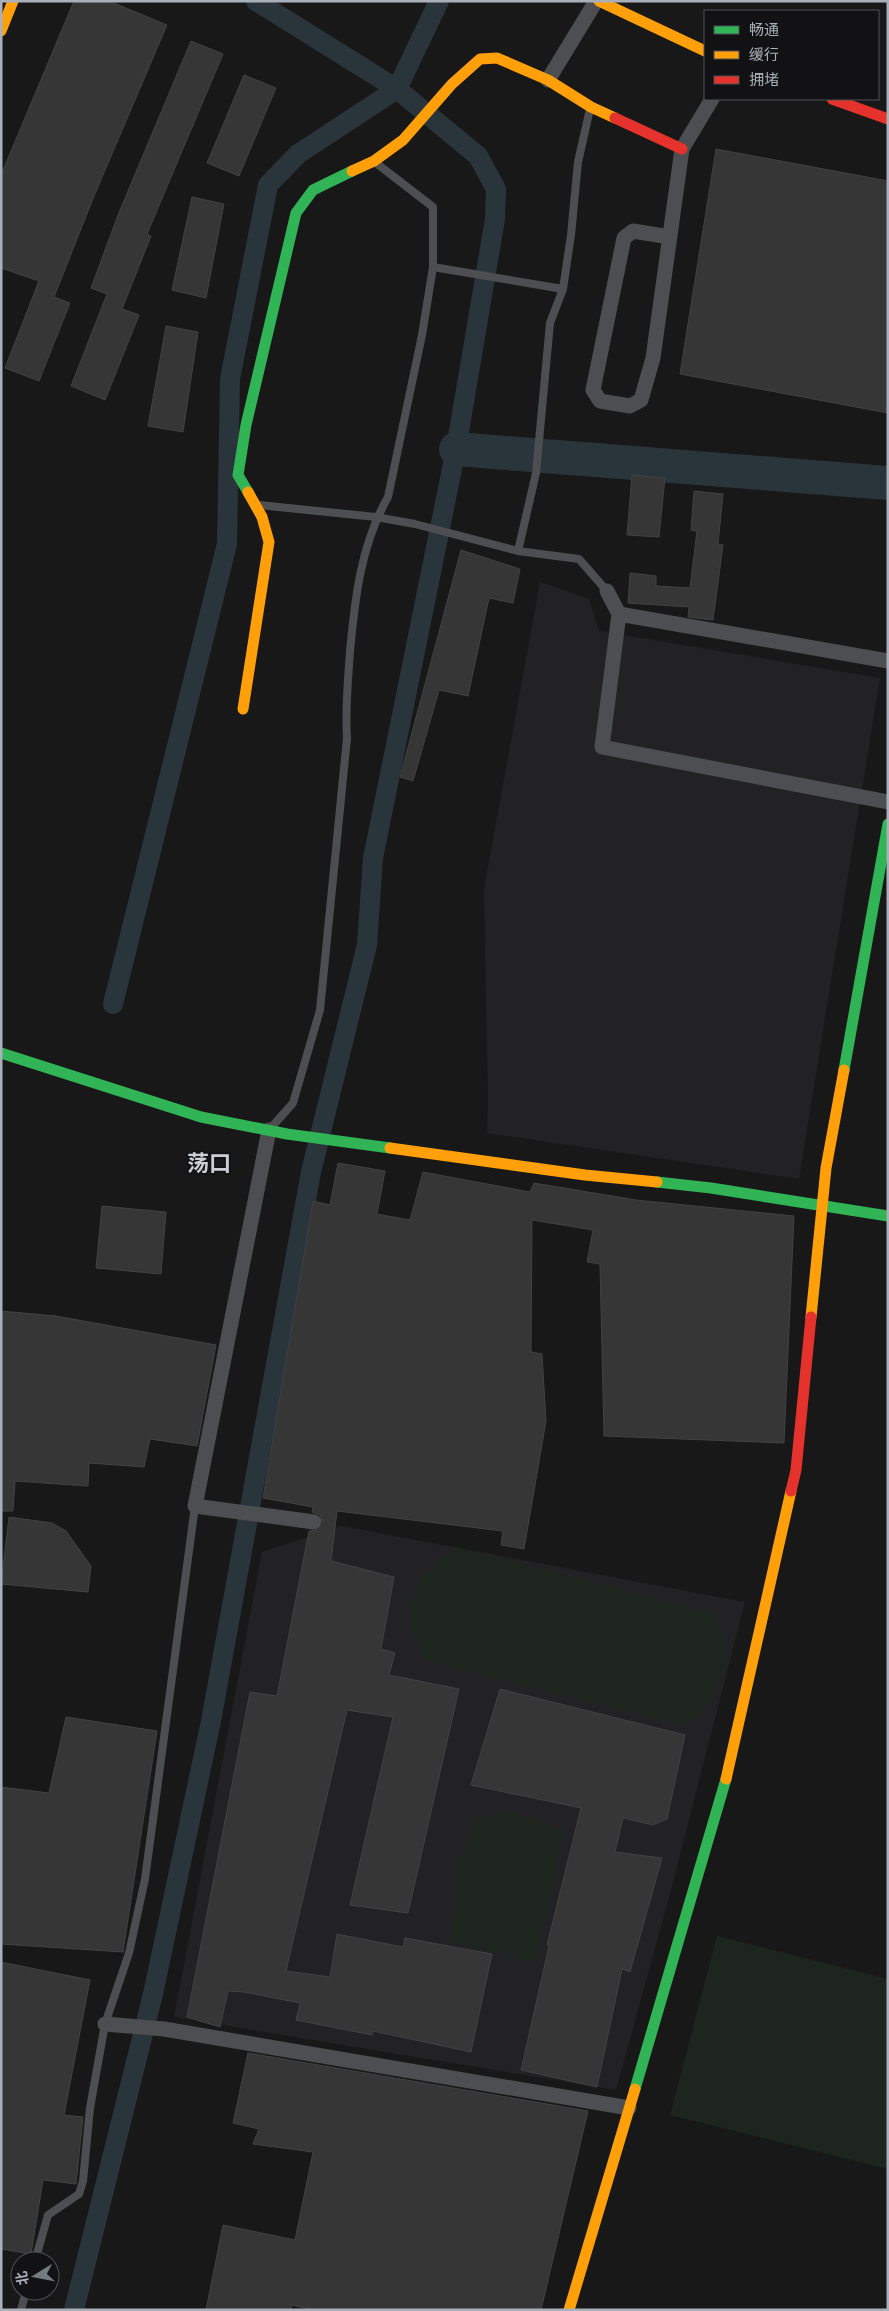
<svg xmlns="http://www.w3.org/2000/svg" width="889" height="2311" font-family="'Asap Condensed','Noto Sans SC',sans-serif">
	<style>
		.built { fill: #222224 }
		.green { fill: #1e251e }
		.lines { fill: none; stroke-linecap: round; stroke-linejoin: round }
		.canal { stroke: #2a353b; stroke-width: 20 }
		.river { stroke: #2a353b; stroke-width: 34 }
		.building { fill: #363637; stroke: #404244 }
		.lane { stroke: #4c4e51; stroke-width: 8 }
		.street { stroke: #4c4e51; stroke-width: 15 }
		.fast { stroke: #30b455; stroke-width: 11 }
		.slow { stroke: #ff9f0a; stroke-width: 11 }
		.jam { stroke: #e5322d; stroke-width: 11 }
		.labels { text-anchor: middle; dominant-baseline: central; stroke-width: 4; stroke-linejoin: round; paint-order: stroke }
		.district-label { font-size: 22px; font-weight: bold; fill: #caced5; stroke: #121214 }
	</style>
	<rect width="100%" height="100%" fill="#181818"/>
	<path class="built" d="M540,582L589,599L599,631L880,678L799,1179L487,1133L488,1100L484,889Z
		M342,1526L745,1602L671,1890L616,2090L174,2017L262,1552Z"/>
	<path class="green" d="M456,1547L716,1614L725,1642L721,1678L707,1705L686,1726L425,1660L410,1627L411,1603L421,1578Z
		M512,1812L564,1829L536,1961L448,1940L458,1908L457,1860L472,1840L474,1818Z
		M717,1936L888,1979V2169L670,2115Z"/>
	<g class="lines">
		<path class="canal" d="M113,1004L227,544L230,379L268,185L298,154L397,89L439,1
			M74,2310L153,1994L211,1721L311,1172L367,945L373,858L456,449L495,219L496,189L478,156L397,89L256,1"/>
		<path class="river" d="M456,449L888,483"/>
	</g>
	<path class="building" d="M74,1H109L167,25L94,196L54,297L70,303L39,381L5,368L39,281L1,268V175Z
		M191,41L223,54L147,234L151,236L122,309L139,315L105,400L71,386L107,294L91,288L118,215Z
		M244,75L276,88L239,176L207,163Z
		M716,149L888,181V413L680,374Z
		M192,197L224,204L206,298L172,290Z
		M166,326L198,332L183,432L148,426Z
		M632,475L665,478L659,537L627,535Z
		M694,491L723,494L718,544L723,545L713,620L688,617L689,607L628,603L630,573L656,576V586L690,588L697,531L691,530Z
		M461,550L520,569L513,603L489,598L468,696L439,690L413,781L400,777Z
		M338,1163L385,1171L377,1214L410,1220L423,1172L530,1192L534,1183L636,1200L794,1216L784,1443L604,1436L600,1264L587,1262L593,1230L532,1220L531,1352L542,1354L546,1421L524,1549L501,1545L503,1531L337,1511L331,1561L394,1577L381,1649L395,1653L389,1675L459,1689L408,1913L350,1905L393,1717L347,1710L286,1971L330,1977L337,1934L403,1947L405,1938L492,1954L471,2052L373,2031L372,2035L296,2020L300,2003L244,1992L228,1991L220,2027L187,2017L250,1692L277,1696L309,1531L318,1530L323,1524L320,1515L312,1512L313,1507L263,1498L313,1201L330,1205Z
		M102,1206L166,1212L161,1274L96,1268Z
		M1,1311L56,1316L216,1345L197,1446L150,1439L144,1467L89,1463L88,1486L15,1481L13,1511H1Z
		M9,1517L52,1523L66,1531L91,1566L88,1592L1,1584Z
		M500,1689L685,1735L667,1819L653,1825L623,1818L615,1852L662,1858L630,1972L622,1969L597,2087L521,2070L549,1946L547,1945L581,1808L471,1785Z
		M66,1717L157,1731L123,1952L1,1944V1787L49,1793Z
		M1,1962L90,1980L64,2115L83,2117L76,2184L43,2180L31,2254L1,2249Z
		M248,2053L588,2111L541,2310H315L291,2305V2310H206L223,2225L295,2240L313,2152L253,2144L259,2129L233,2123Z"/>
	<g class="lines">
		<path class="lane" d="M433,267L563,289
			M259,505L376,517L415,524L518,551L579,559L607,591
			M518,551L536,473L550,323L563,289L571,235L578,162L590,109
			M270,1129L293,1103L320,1010L347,738C345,709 348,681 350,651C355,598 361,544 388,497L422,335L433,267V207L376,163
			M35,2261L48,2215L79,2194L83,2181L90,2108L105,2024L129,1953L145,1879L195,1506
			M21,2310L26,2291"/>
		<path class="street" d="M548,80L596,1
			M670,237L633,231L624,238L593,390L600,401L630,406L641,400L653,358L682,149L712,99
			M607,591L619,614L888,661
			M619,614L602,747L888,802
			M269,1130L195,1506L314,1522
			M105,2024L164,2029L629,2108"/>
		<path class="fast" d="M248,492L238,475L246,425L296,213L313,190L352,171
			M1,1053L201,1117L287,1134L390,1148
			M844,1070L888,824
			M657,1182L711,1188L888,1216
			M635,2089L726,1779"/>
		<path class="slow" d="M599,1L705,51
			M1,31L13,1
			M352,171L374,161L403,140L452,84L480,59L497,58L548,80L591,107L615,118
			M243,709L269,542L262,517L248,492
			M390,1148L585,1175L657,1182
			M811,1317L826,1168L844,1070
			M726,1779L791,1491
			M569,2310L635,2089"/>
		<path class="jam" d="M832,99L888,119
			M615,118L682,149
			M791,1491L796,1470L811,1317"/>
	</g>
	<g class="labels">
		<g class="district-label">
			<text x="209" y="1163">荡口</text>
		</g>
	</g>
	<rect width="889" height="2311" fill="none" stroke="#a9b0b9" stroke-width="5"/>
	<rect x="704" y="10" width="175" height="90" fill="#121214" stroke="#4e5156"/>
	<rect x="714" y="26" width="25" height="8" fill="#30b455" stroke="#4e5156"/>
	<text x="749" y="35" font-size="15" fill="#a9b0b9">畅通</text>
	<rect x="714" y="51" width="25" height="8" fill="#ff9f0a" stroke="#4e5156"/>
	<text x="749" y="60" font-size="15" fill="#a9b0b9">缓行</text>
	<rect x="714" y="76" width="25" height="8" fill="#e5322d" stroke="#4e5156"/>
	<text x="749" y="85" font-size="15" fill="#a9b0b9">拥堵</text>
	<g transform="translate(35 2276) rotate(260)"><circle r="24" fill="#121214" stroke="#4e5156"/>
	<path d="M0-4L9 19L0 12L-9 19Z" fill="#767b81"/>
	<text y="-8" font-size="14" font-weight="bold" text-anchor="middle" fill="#a9b0b9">北</text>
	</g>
</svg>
